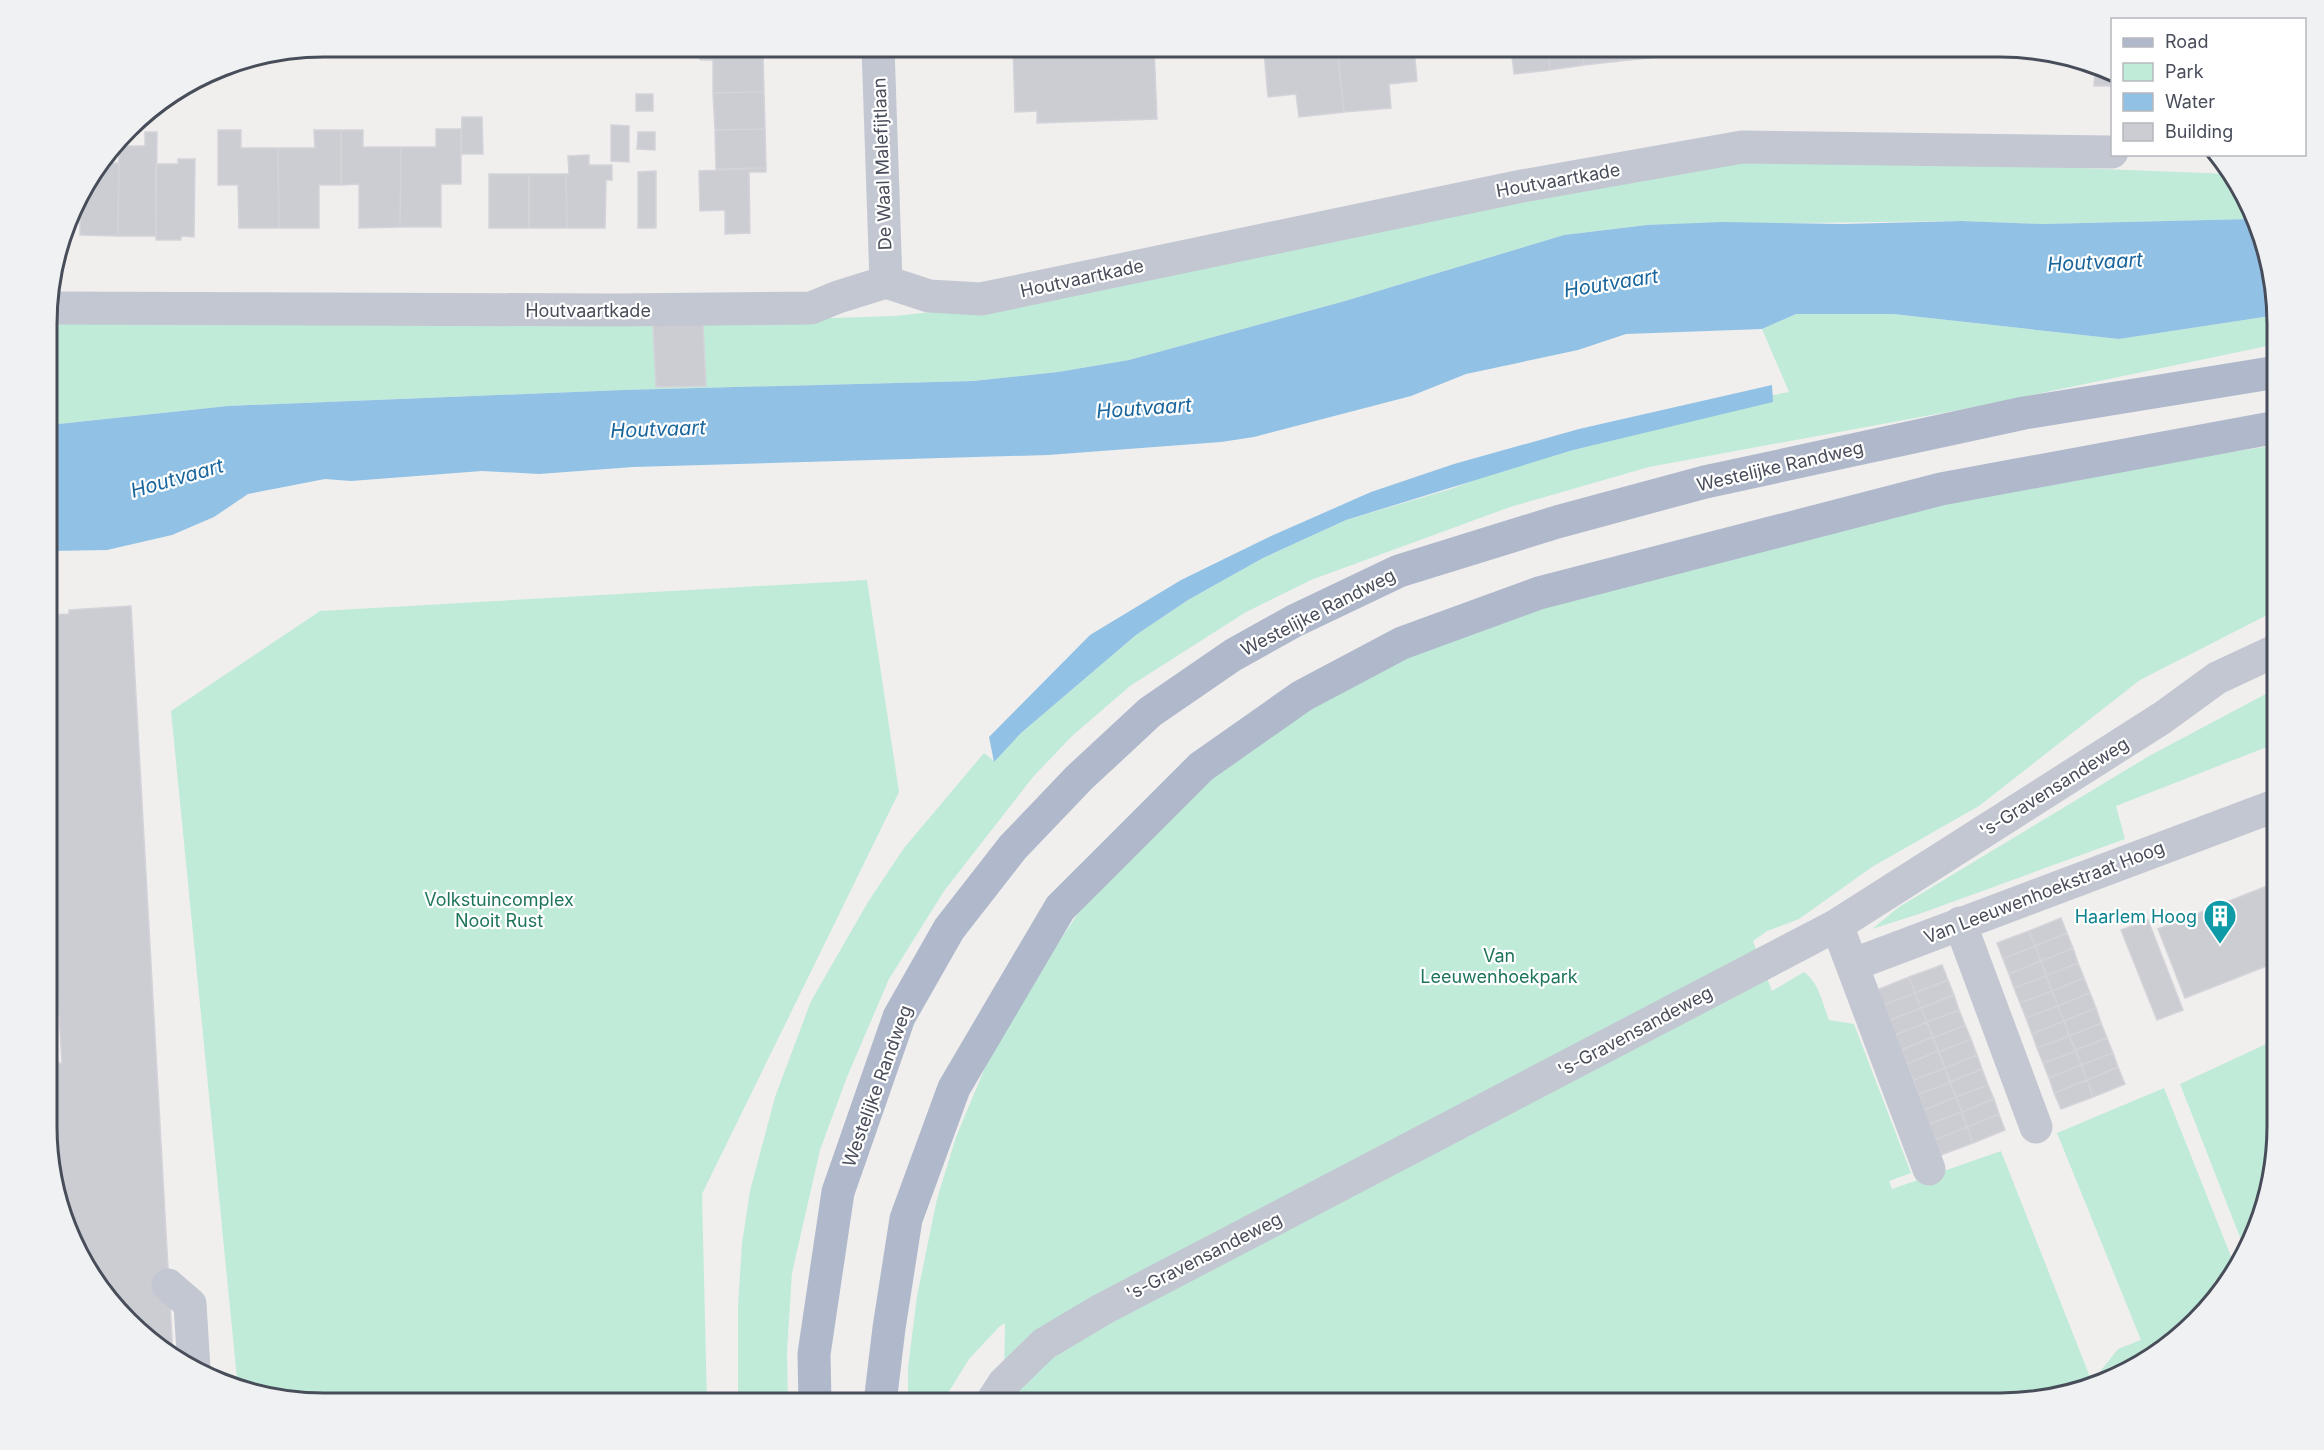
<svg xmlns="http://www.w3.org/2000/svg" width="2324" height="1450" font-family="Inter,sans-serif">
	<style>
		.green { fill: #c0ebd9 }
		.water { fill: #91c1e4 }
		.building { fill: #ccccd3; stroke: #d3d3d9; stroke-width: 1.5 }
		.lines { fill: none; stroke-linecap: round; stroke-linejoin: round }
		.minor { stroke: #c3c7d2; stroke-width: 33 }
		.major { stroke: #b0b8cb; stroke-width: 33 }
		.labels { text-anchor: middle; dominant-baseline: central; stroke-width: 4.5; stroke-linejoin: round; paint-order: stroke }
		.street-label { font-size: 18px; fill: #484d5a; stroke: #fff }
		.park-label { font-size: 18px; fill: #1f755c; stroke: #fff }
		.culture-label { font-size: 18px; fill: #0d838f; stroke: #fff; text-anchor: end }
		.water-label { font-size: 20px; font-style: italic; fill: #19659c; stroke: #fff }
		.rim { fill: none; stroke: #484d5a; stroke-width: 3 }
	</style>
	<rect width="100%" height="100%" fill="#f0efee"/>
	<path class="green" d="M1692,153L2230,174L2240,185L2250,219L2043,224L1961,221L1647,225L1564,235L1345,301L1129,360L1058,372L973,381L623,390L228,406L49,425V321L751,315L831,318L895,316L1012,303Z
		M1796,314H1893L2119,339L2277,315V344L1969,408L1649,467L1510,507L1311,580L1246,612L1130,686L1071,737L1033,777L944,891L889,979L847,1077L820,1150L792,1273L787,1351L788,1403H738V1306L742,1243L750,1191L775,1097L811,1001L868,902L904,848L984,753L994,761L1021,733L1136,635L1188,600L1263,558L1346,520L1451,489L1617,425L1789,392L1762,329Z
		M2277,445V610L2140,680L1979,806L1872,867L1799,919L1767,931L1753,941L1772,991L1804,972C1819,983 1822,1002 1829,1020L1854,1024L1911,1173L1889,1181L1892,1189L2001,1151L2090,1377L2098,1374L2118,1349L2141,1340L2057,1133L2164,1088L2236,1269L2231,1280L2138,1366L2018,1403H994L1004,1383L1005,1323L1000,1326L969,1359L942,1403H908V1368L917,1296L937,1199L956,1137L987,1063L1037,975L1079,912L1211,775L1267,734L1381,668L1524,609L1849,522L2161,463Z
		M867,580L899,792L702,1194L707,1403H324L238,1389L171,711L320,611Z
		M2277,688V743L2116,806L2125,839L1919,914L1872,929L1899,907L2149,756Z
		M2277,1039V1144L2263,1215L2245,1250L2180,1084Z"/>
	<path class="water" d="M2250,219L2277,306V315L2119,339L1893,314H1796L1762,329L1626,334L1578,350L1466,374L1411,396L1254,437L1221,442L1048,455L633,467L539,474L482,471L351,481L325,479L248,494L214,517L172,535L107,550L49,551V425L228,406L623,390L973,381L1058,372L1129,360L1345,301L1564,235L1647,225L1723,222L1844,224L1961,221L2043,224Z
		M1772,385L1773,402L1573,450L1346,520L1263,558L1188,600L1136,635L1021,733L994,762L989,737L1090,635L1181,580L1269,537L1371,492L1454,464L1579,429Z"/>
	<path class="building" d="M693,47H738V54L763,53L764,92L713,93V60H701L693,53Z
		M1013,47H1071V48L1154,47L1157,119L1037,123V111L1015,112Z
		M1321,47H1337L1344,112L1299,117L1296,94L1268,97L1264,52Z
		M1337,47H1414L1417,81L1389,84L1391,108L1344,112Z
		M1511,47H1548L1550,70L1514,74Z
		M1548,47H1582L1584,65L1550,70Z
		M1582,47H1619L1620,61L1584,65Z
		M1619,47H1657L1658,57L1620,61Z
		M1703,47H1740V52H1703Z
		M1740,47H1774V51L1740,52Z
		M1774,47H1810V51H1774Z
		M1810,47H1848V51H1810Z
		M1894,47H1928V53L1894,52Z
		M1928,47H1964V54L1928,53Z
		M1964,47H2001V55L1964,54Z
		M2001,47L2038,52V56L2001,55Z
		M2077,58L2112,74V86H2094L2095,70L2077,69Z
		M764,92L765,129L715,130L713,93Z
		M636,94H653V111H636Z
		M462,117H482L483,154H461Z
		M611,125L629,126V162L611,161Z
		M436,129H461V184H441V227H400L401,147H436Z
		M765,129L766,168L716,169L715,130Z
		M218,130H241V148H278L279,228H239L238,185H218Z
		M314,130H341V185H319V228H279L278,148H315Z
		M341,130H363V147H401L400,227L359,228V184L341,185Z
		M145,132H157L156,236H118L119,146H145Z
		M638,132H655V150L637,149Z
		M589,155V165H612V180H606L605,228H567L566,174H569L568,156Z
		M178,159H195L194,237L181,236V240H156V164H178Z
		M104,163H119L118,236L80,235V195Z
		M766,168V172H749L750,233L725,234V210L700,211L699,171Z
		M656,171V228H638V172Z
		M489,174H529V228H489Z
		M529,174H566L567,228H529Z
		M703,323L706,386L656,387L653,325Z
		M131,606L173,1358L93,1280L68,1213V1204H65L49,1162V1063H62L57,979H49V615L69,614V610Z
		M2277,882V962L2185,998L2158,929Z
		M2061,918L2067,933L2035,946L2029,931Z
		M2148,920L2183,1010L2157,1020L2121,930Z
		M2029,931L2035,946L2003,959L1997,943Z
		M2067,933L2073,948L2041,961L2035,946Z
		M2035,946L2041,961L2009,974L2003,959Z
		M2073,948L2078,963L2046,976L2041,961Z
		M2041,961L2046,976L2014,988L2009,974Z
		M2078,963L2084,978L2052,991L2046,976Z
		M1942,965L1948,980L1915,993L1909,977Z
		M2046,976L2052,991L2020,1003L2014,988Z
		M1909,977L1915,993L1883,1005L1877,990Z
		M2084,978L2090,993L2058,1006L2052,991Z
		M1948,980L1954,995L1921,1008L1915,993Z
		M2052,991L2058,1006L2026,1018L2020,1003Z
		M1915,993L1921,1008L1890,1020L1883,1005Z
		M2090,993L2096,1008L2064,1021L2058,1006Z
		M1954,995L1959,1010L1927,1022L1921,1008Z
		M2058,1006L2064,1021L2032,1034L2026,1018Z
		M1921,1008L1927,1022L1895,1035L1890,1020Z
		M2096,1008L2101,1023L2069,1036L2064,1021Z
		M1959,1010L1965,1025L1933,1038L1927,1022Z
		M2064,1021L2069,1036L2037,1048L2032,1034Z
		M1927,1022L1933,1037L1901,1050L1895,1035Z
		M2101,1023L2107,1038L2076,1050L2069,1036Z
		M1965,1025L1971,1039L1939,1052L1933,1038Z
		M2069,1036L2076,1051L2043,1063L2037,1048Z
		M1933,1037L1938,1051L1907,1064L1901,1050Z
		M2107,1038L2113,1053L2081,1065L2076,1050Z
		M1971,1039L1977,1055L1945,1068L1939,1052Z
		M1938,1051L1945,1068L1913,1080L1907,1064Z
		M2076,1051L2081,1065L2049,1078L2043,1063Z
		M2113,1053L2118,1067L2087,1080L2081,1065Z
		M1977,1055L1982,1069L1950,1082L1945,1068Z
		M2081,1065L2087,1080L2054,1093L2049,1078Z
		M2118,1067L2125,1084L2093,1097L2087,1080Z
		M1945,1068L1950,1083L1918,1094L1913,1080Z
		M1982,1069L1988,1085L1956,1097L1950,1082Z
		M2087,1080L2093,1097L2061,1109L2054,1093Z
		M1950,1083L1956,1097L1924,1110L1918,1094Z
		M1988,1085L1994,1099L1962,1112L1956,1097Z
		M1956,1097L1962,1112L1929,1124L1924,1110Z
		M1994,1099L1999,1114L1967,1127L1962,1112Z
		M1962,1112L1967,1127L1935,1140L1929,1124Z
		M1999,1114L2005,1130L1973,1143L1967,1127Z
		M1967,1127L1973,1143L1941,1155L1935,1140Z"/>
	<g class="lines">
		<path class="minor" d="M878,47L886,282
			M49,308L614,310L811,308L838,297L886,282L929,296L981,299L1522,186L1742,147L2112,152
			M1960,923L2036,1127
			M1837,925L1852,965L2277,805
			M1852,965L1929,1169
			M168,1285L190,1304L194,1369
			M991,1403L1004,1383L1044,1344L1101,1310L1837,925L2162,718L2217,678L2277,650"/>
		<path class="major" d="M815,1403L814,1354L838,1192L899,1017L949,929L1013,847L1079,778L1150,712L1233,655L1294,621L1399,571L1557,522L1705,482L2024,413L2277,372
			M880,1403L889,1328L906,1219L954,1088L1060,908L1201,767L1302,696L1402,643L1539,593L1941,489L2277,427"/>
	</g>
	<defs>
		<g id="building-pin" transform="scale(1.725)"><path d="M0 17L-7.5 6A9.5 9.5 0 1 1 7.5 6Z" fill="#0f9aa8" stroke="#fff"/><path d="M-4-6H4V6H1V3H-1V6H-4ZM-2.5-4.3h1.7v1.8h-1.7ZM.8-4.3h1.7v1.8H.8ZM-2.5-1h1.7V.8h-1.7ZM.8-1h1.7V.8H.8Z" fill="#fff"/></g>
	</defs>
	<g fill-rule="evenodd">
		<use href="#building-pin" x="2220" y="916"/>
	</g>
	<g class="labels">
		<g class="street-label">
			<text transform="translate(882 164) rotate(-92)">De Waal Malefijtlaan</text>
			<text transform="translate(1558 180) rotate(-10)">Houtvaartkade</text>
			<text transform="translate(1082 278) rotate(-12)">Houtvaartkade</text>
			<text x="588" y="310">Houtvaartkade</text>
			<text transform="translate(1780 466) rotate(-13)">Westelijke Randweg</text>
			<text transform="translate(1318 612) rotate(-27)">Westelijke Randweg</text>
			<text transform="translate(2054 787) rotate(-32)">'s-Gravensandeweg</text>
			<text transform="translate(2044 892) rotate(-21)">Van Leeuwenhoekstraat Hoog</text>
			<text transform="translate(1635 1031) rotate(-28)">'s-Gravensandeweg</text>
			<text transform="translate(877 1086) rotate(-70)">Westelijke Randweg</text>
			<text transform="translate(1204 1256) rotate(-27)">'s-Gravensandeweg</text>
		</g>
		<g class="park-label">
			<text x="499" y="899">Volkstuincomplex<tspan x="499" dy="21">Nooit Rust</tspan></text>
			<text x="1499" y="955">Van<tspan x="1499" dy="21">Leeuwenhoekpark</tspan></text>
		</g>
		<g class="culture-label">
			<text x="2197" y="916">Haarlem Hoog</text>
		</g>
		<g class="water-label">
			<text transform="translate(2095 262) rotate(-3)">Houtvaart</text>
			<text transform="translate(1611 283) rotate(-9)">Houtvaart</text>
			<text transform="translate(1144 408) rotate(-4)">Houtvaart</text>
			<text transform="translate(658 429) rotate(-2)">Houtvaart</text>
			<text transform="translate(177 478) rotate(-16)">Houtvaart</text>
		</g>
	</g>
	<path d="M0 0H2324V1450H0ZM324 57H2000A267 267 0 0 1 2267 324V1126A267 267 0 0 1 2000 1393H324A267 267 0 0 1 57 1126V324A267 267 0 0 1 324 57Z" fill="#f0f1f2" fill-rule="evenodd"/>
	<path class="rim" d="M324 57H2000A267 267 0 0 1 2267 324V1126A267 267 0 0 1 2000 1393H324A267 267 0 0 1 57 1126V324A267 267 0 0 1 324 57Z"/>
	<rect x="2111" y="18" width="195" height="138" fill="#ffffff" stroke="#b6b8bd" stroke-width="1.5"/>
	<rect x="2123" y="38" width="30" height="9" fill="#b0b8cb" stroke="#b6b8bd" stroke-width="1.5"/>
	<text x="2165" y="48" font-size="18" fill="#484d5a">Road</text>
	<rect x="2123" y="63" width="30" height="18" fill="#c0ebd9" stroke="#b6b8bd" stroke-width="1.5"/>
	<text x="2165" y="78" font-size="18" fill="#484d5a">Park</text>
	<rect x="2123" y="93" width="30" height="18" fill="#91c1e4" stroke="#b6b8bd" stroke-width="1.5"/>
	<text x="2165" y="108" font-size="18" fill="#484d5a">Water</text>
	<rect x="2123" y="123" width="30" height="18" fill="#ccccd3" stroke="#b6b8bd" stroke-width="1.5"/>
	<text x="2165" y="138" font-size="18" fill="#484d5a">Building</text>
</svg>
